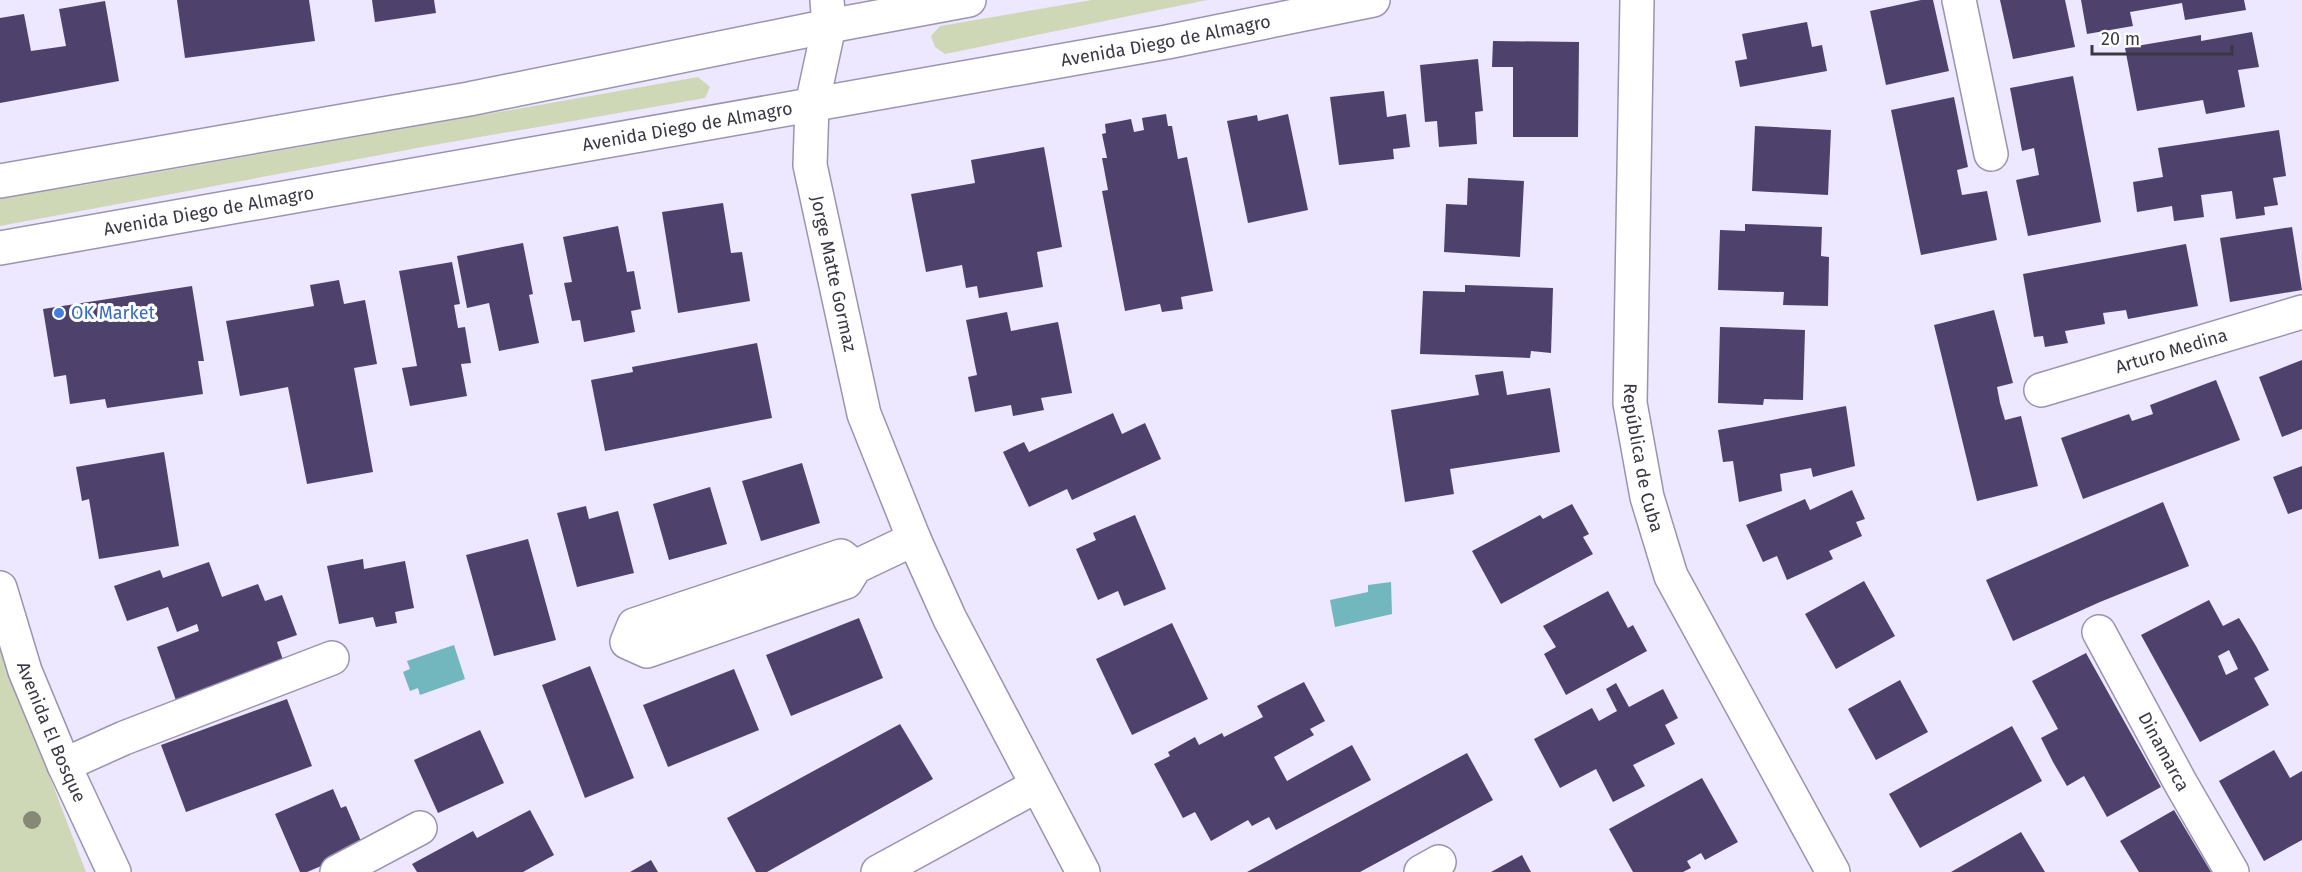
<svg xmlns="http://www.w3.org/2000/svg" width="2302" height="872" font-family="'Fira Sans',sans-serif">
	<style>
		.green { fill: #ced8b7 }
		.water { fill: #72b7bd }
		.building { fill: #4e426c; fill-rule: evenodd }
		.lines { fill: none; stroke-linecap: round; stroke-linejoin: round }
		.minor-casing { stroke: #9b94af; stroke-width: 36 }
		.minor { stroke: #fff; stroke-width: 33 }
		.tree { fill: #868973 }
		.shop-dot { fill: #3f7fe0; stroke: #fff; stroke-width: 2 }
		.labels { text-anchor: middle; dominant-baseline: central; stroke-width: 6; stroke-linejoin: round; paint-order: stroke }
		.street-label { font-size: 18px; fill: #3a3743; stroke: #fff }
		.shop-label { font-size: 18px; fill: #366cbe; stroke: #fff; text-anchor: start }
	</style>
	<rect width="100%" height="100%" fill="#ede7ff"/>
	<path class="green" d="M1092,0H1207L945,54L935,47L931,36L940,26Z
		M698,77L710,87L705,98L428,146L0,226V197L84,185Z
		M0,646L86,872H0Z"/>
	<path class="water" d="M1391,582L1392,614L1335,627L1330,600L1368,592V585Z
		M454,645L465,679L420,695L418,688L410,691L403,672L410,669L407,661Z"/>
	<path class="building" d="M177,0H309L315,41L185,58Z
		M372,0H434L436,13L375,22Z
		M1921,0H1933L1949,71L1886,85L1870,11Z
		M2000,0H2065L2075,47L2013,59Z
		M2081,0H2244L2246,10L2185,20L2182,3L2130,12L2133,26L2087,34Z
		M105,1L119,81L0,103V18L24,14L31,51L66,46L59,9Z
		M1807,22L1812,47L1822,45L1827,71L1740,87L1735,61L1747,59L1742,34Z
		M2252,32L2259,67L2238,70L2245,107L2206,114L2203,100L2137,111L2125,48L2201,35V41Z
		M1493,41L1579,42L1578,137H1513V67H1492Z
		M1478,59L1483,111L1475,112L1477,144L1439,147L1437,121L1425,122L1420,65Z
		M2073,76L2101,222L2028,236L2016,180L2039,175L2034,148L2022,151L2010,88Z
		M1384,91L1387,117L1406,114L1410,147L1393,149L1394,159L1339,165L1330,97Z
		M1954,97L1968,167L1957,170L1962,195L1987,191L1997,240L1921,255L1891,110Z
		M1166,114L1168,126H1172L1178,159L1187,157L1213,291L1181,297L1183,309L1162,312L1160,304L1125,311L1102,191L1108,190L1102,158H1107L1102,134L1106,133L1105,124L1131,119L1134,132L1144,130L1142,118Z
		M1288,114L1308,210L1248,223L1227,121L1257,115L1258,121Z
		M1755,126L1831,130L1828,195L1752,191Z
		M2279,130L2286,176L2273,178L2278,205L2264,207L2265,215L2236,219L2232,191L2201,195L2204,217L2174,221L2172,206L2137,212L2133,182L2163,177L2158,148Z
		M1044,147L1062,247L1037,252L1043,287L979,298L977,286L966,288L962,265L926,272L911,194L975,183L971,160Z
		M1468,178L1524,181L1520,257L1444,252L1446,204L1467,205Z
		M723,203L731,253L742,252L750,301L678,313L662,212Z
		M1745,224L1822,227L1821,256L1829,257L1828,306L1783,305L1784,292L1718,290L1720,230L1745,231Z
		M618,226L627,272L634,271L641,309L631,311L635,332L584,342L580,320L572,321L564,283L572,282L563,237Z
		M2292,227L2302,290L2230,302L2220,238Z
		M523,243L533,294L529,295L539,343L499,351L489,303L467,308L457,256Z
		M2186,244L2198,306L2128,319L2126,310L2103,313L2105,324L2065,331L2068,343L2045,347L2043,336L2034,337L2023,274Z
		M452,262L460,304L454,305L458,328L465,327L471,363L461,364L467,396L410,406L402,368L417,366L399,271Z
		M339,280L344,304L365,300L377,364L354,368L373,472L307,484L288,387L240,396L226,321L314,306L310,285Z
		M1465,285L1553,288L1551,353L1531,351L1530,358L1420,354L1423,291L1465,292Z
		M192,286L204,361H198L203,394L107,408L105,399L70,404L66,375L54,377L43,309Z
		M1994,310L2013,383L1997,387L2000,403L2005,420L2021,416L2038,486L1977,501L1934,325Z
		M1007,312L1011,331L1058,322L1072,393L1041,398L1044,410L1013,416L1011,405L975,412L968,377L977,375L966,320Z
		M1720,327L1805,330L1803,400L1764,399L1763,405L1718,403Z
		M757,343L772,418L605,451L591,380L633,372L632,367Z
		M2302,360V429L2282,437L2259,377Z
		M1503,371L1507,395L1550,388L1560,452L1450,469L1454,494L1405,502L1391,410L1479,395L1475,375Z
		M2216,380L2240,440L2083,499L2061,438L2129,414L2132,421L2153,414L2150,405Z
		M1846,406L1855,466L1813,477L1811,468L1780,474L1782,491L1739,502L1733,461L1723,462L1718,430Z
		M1113,413L1122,434L1145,423L1161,459L1072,500L1067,489L1029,507L1003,452L1024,442L1029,452Z
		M164,452L179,546L99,559L89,499L82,501L76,467Z
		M802,463L820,523L761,541L742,481Z
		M2302,466V509L2288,514L2273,477Z
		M710,487L727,544L669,560L653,504Z
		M1852,490L1865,519L1856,522L1862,536L1829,551L1833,559L1787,580L1777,556L1763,562L1746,525L1805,499L1810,510Z
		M2163,502L2189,566L2100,602L2013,641L1986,580Z
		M1572,504L1589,534L1583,537L1593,554L1501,604L1472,551L1540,515L1543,519Z
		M586,506L589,519L618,511L634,573L577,587L557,513Z
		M1135,515L1166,589L1124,606L1118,591L1098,600L1076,549L1096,540L1093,533Z
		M528,539L556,640L494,656L466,555Z
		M363,559L364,569L405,561L414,608L395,612L397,623L376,627L373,617L339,624L327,566Z
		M209,562L222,597L258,584L265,601L282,595L297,635L277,642L284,663L178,706L157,647L199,631L197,624L177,632L168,607L127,621L114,586L160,570L163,578Z
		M1864,581L1895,636L1836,669L1805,614Z
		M1608,591L1628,628L1633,625L1647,651L1566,695L1544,654L1556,647L1543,626Z
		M2209,600L2223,626L2239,618L2256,646L2269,670L2254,678L2269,705L2200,742L2141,635ZM2229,650L2238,669L2226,675L2218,656Z
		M859,618L883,678L791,716L766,655Z
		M1172,623L1208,699L1132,735L1096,659Z
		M2086,653L2161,787L2107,817L2084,776L2067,786L2053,762L2041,738L2058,729L2032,681Z
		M590,666L634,778L585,798L542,685Z
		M734,669L759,730L668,767L643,705Z
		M1900,680L1928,732L1876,760L1848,709Z
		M1304,682L1325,721L1310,729L1314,735L1274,757L1287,781L1352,745L1371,780L1276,830L1269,817L1252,826L1248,820L1211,841L1195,812L1183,818L1154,764L1170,756L1168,752L1195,737L1199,745L1222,733L1224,737L1263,717L1257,706Z
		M1616,683L1629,707L1663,689L1678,718L1665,725L1675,744L1633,765L1645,786L1613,802L1596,769L1560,788L1534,739L1592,708L1599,721L1617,711L1606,689Z
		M287,699L312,766L186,812L161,745Z
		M900,724L933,779L767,872H756L727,818Z
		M2012,726L2042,781L1920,848L1889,794Z
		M480,730L504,783L438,813L414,760Z
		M2274,750L2290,778L2302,771V840L2264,861L2219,781Z
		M1467,753L1493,800L1360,872H1247Z
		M1702,778L1738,842L1705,860L1701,853L1687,861L1691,868L1683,872H1633L1609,829Z
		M333,789L341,808L346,806L364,848L307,872H300L275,814Z
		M530,810L554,855L523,872H417L412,864L473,831L477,838Z
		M2174,810L2211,872H2139L2120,841Z
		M2021,832L2045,872H1951Z
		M1522,855L1531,872H1491Z
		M651,860L658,872H630Z"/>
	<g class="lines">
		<g class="minor-casing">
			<g id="minor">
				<path id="s1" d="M827,0L829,26L812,105L810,165L864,414L914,539L950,619L1083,872"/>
				<path id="s2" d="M1637,0L1630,403L1647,497L1671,576L1833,872"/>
				<path d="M1959,0L1991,154"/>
				<path d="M0,181L469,99L829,26L969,0"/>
				<path id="s3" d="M0,248L1167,42L1373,0"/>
				<path id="s4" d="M2041,390L2302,312"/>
				<path d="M855,567L841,556L634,625L627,642L647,651L846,582L855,567L914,539"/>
				<path id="s5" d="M0,588L25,671L64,765L114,872"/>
				<path id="s6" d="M2099,632L2180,782L2232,872"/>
				<path d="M64,765L124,738L332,658"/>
				<path d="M337,872L420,828"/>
				<path d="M878,872L1036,786"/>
				<path d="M1421,872L1439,862"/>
			</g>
		</g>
		<use href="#minor" class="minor"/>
	</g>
	<circle class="tree" cx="32" cy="820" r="9"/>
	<circle class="shop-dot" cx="59" cy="313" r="6"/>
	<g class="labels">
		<g class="street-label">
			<text stroke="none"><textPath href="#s3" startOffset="1184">Avenida Diego de Almagro</textPath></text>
			<text stroke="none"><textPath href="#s3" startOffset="698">Avenida Diego de Almagro</textPath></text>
			<text stroke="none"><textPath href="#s3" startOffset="212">Avenida Diego de Almagro</textPath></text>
			<text stroke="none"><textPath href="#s1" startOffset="278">Jorge Matte Gormaz</textPath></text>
			<text stroke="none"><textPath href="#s4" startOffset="136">Arturo Medina</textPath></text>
			<text stroke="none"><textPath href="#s2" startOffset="459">República de Cuba</textPath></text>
			<text stroke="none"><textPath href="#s5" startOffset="153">Avenida El Bosque</textPath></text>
			<text stroke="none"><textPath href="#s6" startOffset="136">Dinamarca</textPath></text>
		</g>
		<g class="shop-label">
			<text x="71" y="313">OK Market</text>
		</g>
	</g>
	<path d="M2092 45v9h140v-9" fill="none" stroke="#3a3743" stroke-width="3"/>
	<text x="2101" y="45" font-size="18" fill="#3a3743" stroke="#ffffff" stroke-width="4.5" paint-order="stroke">20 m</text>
</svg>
